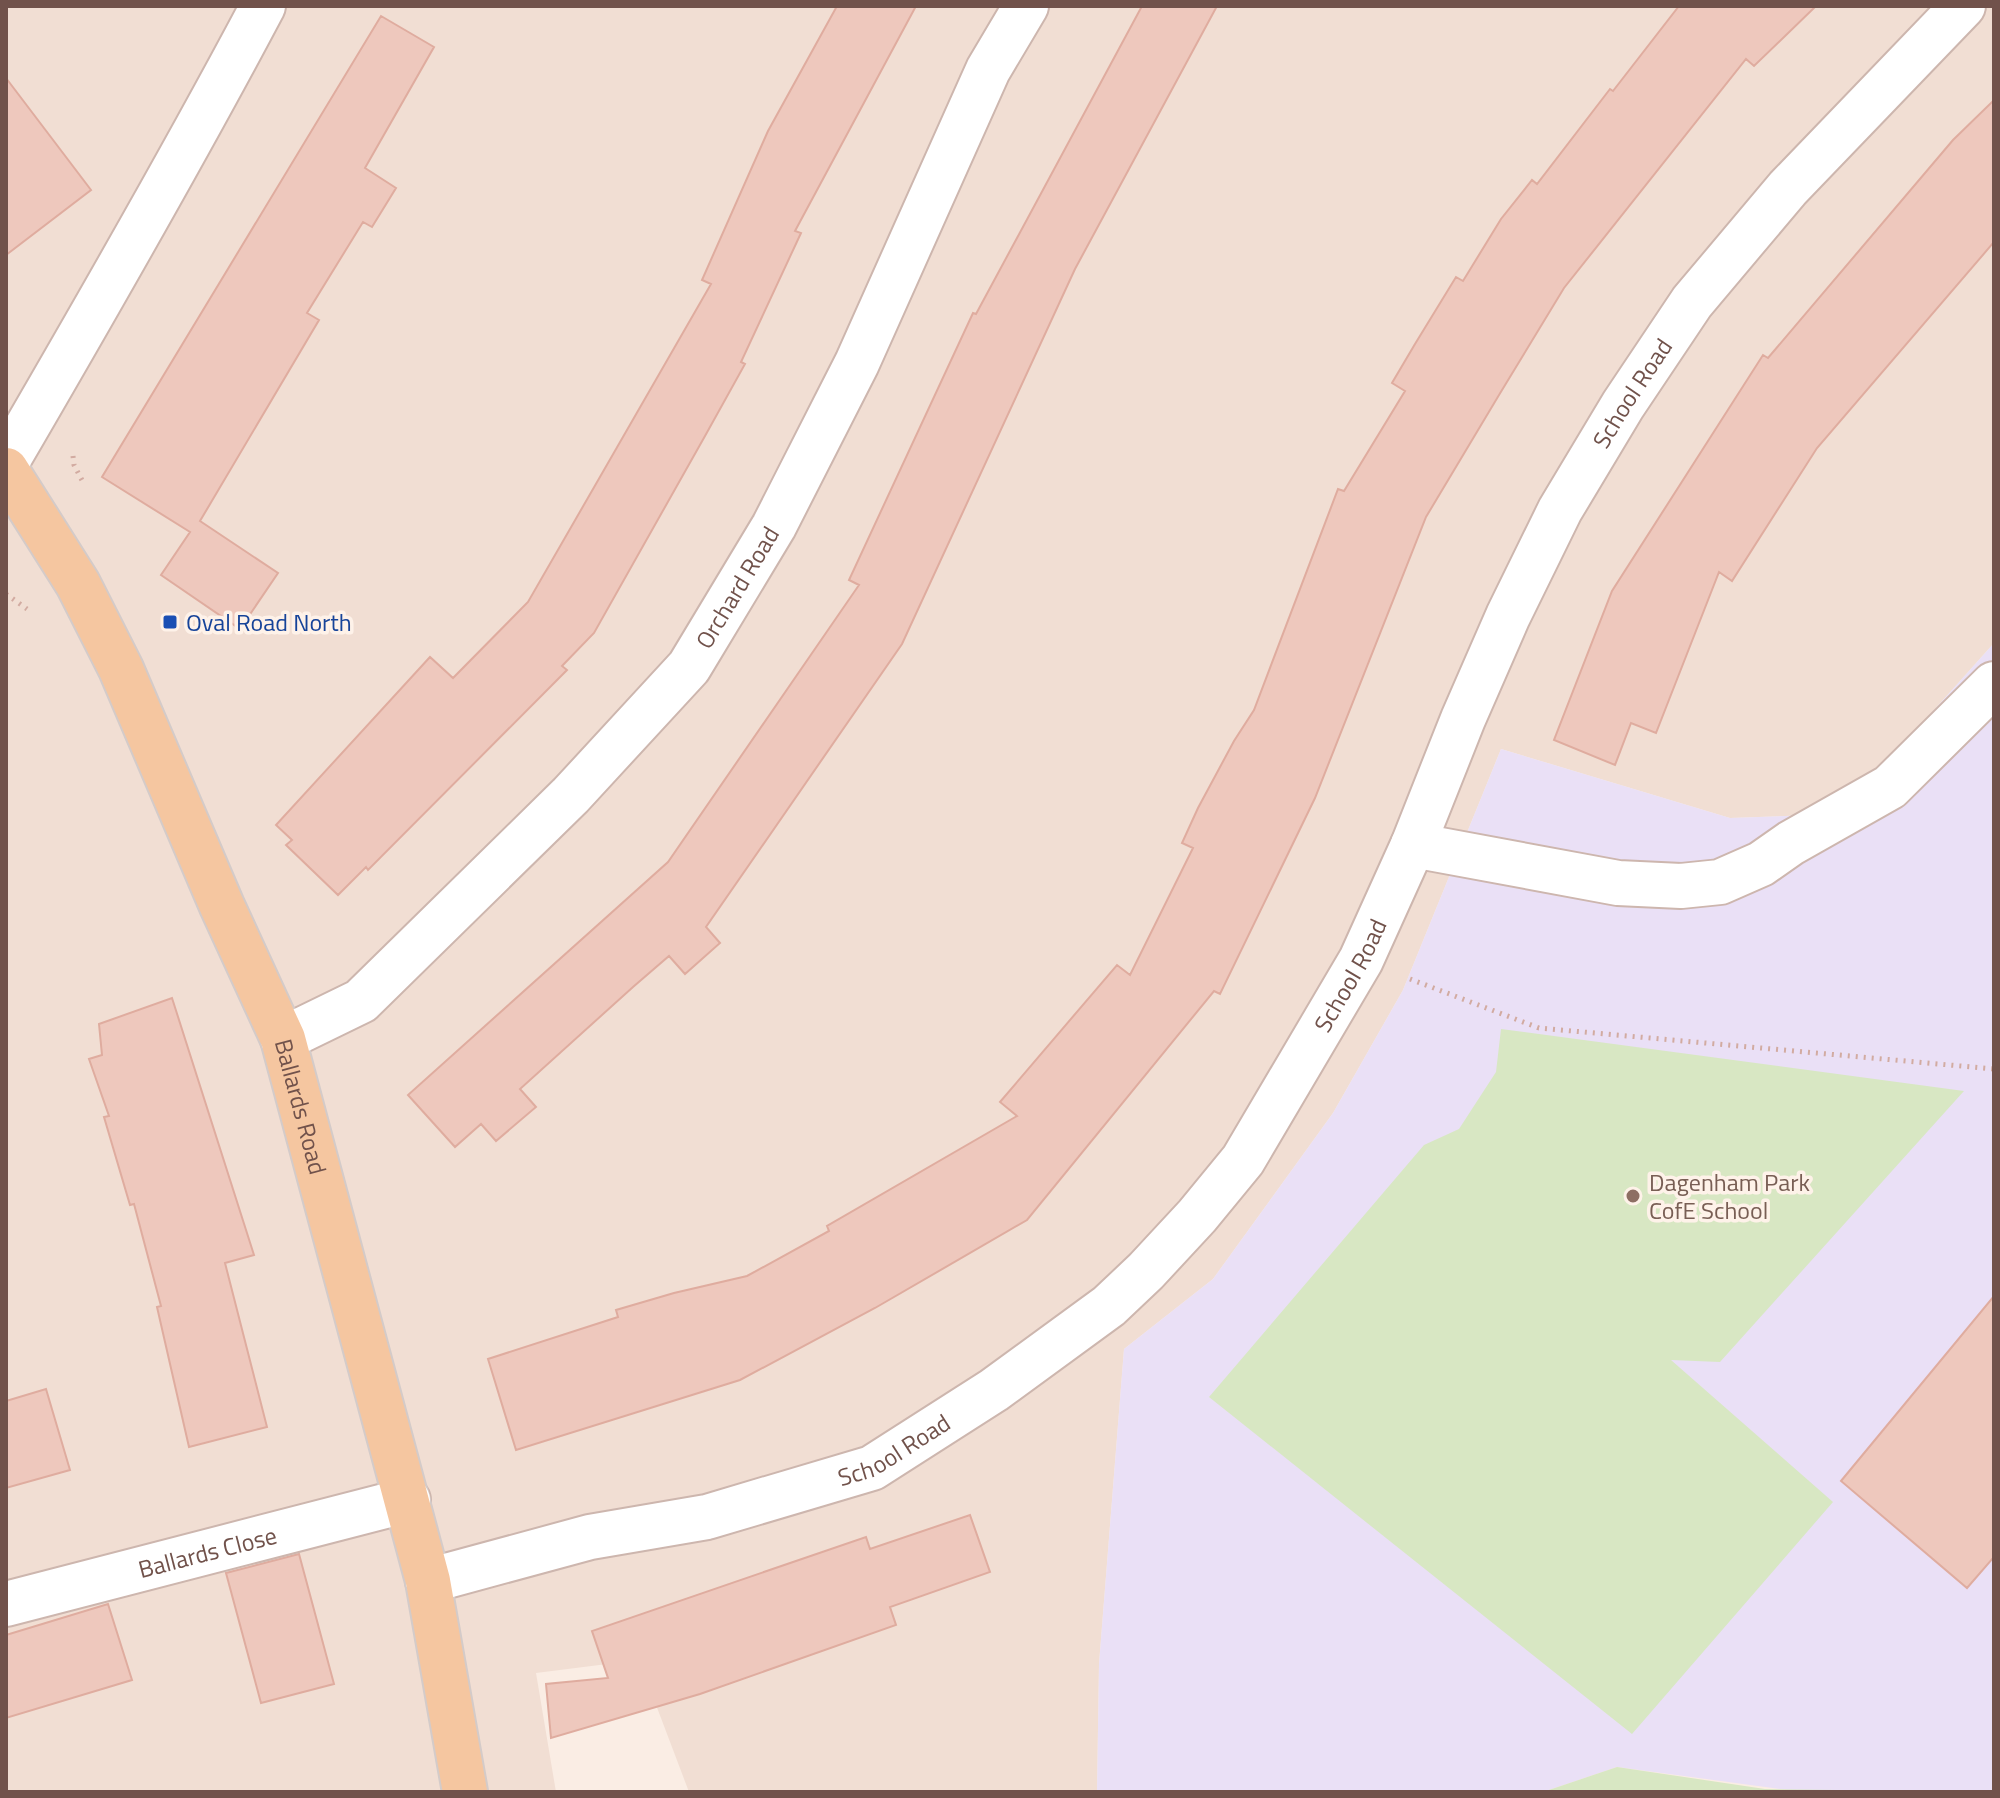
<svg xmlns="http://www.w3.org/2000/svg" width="2000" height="1798" font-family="'Titillium Web',sans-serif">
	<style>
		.residential { fill: #f1ded3 }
		.education { fill: #eae0f6 }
		.green { fill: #d8e7c3 }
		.building { fill: #eec8bd; stroke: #dfac9f; stroke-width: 2 }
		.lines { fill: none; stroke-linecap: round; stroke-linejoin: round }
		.minor-casing { stroke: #cdb6ae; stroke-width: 48 }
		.major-casing { stroke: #d4cbc9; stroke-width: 48 }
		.path { stroke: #d2aba1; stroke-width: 5; stroke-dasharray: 2 6; stroke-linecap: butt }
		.minor { stroke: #fff; stroke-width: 44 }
		.major { stroke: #f5c6a0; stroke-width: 44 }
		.transit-dot { fill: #1a4fb4; stroke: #fef2e9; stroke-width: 3 }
		.education-dot { fill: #8d6e63; stroke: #fef2e9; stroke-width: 3 }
		.labels { text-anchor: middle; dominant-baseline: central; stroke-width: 7; stroke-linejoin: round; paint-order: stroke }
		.street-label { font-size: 24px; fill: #71524b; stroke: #fef2e9 }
		.transit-label { font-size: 24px; fill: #164399; stroke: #fef2e9; text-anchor: start }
		.education-label { font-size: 24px; fill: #785e54; stroke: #fef2e9; text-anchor: start }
	</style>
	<rect width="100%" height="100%" fill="#faede4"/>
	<path class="residential" d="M6,6H1994V643L1841,814L1730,818L1501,749L1403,990L1333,1113L1213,1279L1124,1349L1099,1664L1097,1792H689L639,1660L536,1673L556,1792H6Z"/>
	<path class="education" d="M1994,643V1791L1788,1790L1617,1767L1543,1792H1097L1099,1664L1124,1349L1213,1279L1333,1113L1403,990L1501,749L1730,818L1841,814Z"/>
	<path class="green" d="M1501,1029L1964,1091L1720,1362L1671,1360L1833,1502L1632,1734L1209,1397L1424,1145L1459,1129L1496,1072Z
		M1617,1767L1765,1789L1994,1792H1543Z"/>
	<path class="building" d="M837,6H916L795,231L801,233L741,362L745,364L705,436L594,633L562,666L567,670L368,870L366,867L338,895L286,845L292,840L276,825L430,657L453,678L528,602L711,284L702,280L768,131Z
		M1142,6H1217L1075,269L902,644L706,927L720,943L685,974L669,956L633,987L520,1089L536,1107L496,1141L481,1124L455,1147L408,1095L668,862L859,585L849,580L973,313L976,314Z
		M1679,6H1816L1754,66L1746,59L1564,288L1499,395L1426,517L1315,798L1220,994L1214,991L1027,1220L875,1308L740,1380L516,1450L488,1359L618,1317L616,1310L674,1293L747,1276L829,1231L827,1226L1017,1116L1000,1102L1117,965L1130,975L1193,848L1182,843L1198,808L1234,741L1254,710L1338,489L1344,491L1405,391L1392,383L1415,344L1456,277L1463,281L1501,219L1532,180L1537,184L1610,89L1613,91Z
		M381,16L434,47L365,168L396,188L372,227L363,222L307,313L319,320L200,521L278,573L240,629L161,575L190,532L102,477Z
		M6,78L91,190L6,255Z
		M1994,100V242L1817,448L1732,581L1719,572L1656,733L1631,723L1615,765L1554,740L1612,591L1763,355L1768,358L1953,140Z
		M172,998L254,1255L225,1263L267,1427L189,1447L157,1307L161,1306L134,1204L130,1205L104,1117L109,1116L89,1059L102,1055L99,1024Z
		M1994,1296V1557L1967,1588L1841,1481Z
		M46,1389L70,1470L6,1488V1401Z
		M970,1515L990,1572L890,1607L896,1625L700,1694L551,1738L546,1684L608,1678L592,1631L866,1537L870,1549Z
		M299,1554L334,1684L261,1703L226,1573Z
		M108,1604L132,1680L6,1718V1635Z"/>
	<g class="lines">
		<g class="minor-casing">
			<g id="minor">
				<path d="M6,463C94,312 181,161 263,6"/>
				<path d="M1413,845L1618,883L1681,886L1720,882L1761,864L1791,843L1890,787L1994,684"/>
				<path id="s1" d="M283,1039L361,1001L571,795L689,667L774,526L857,363L988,70L1026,6"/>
				<path id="s2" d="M428,1581L590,1537L707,1517L872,1468L994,1390L1109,1306L1146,1271L1197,1216L1243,1160L1361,960L1413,845L1463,719L1508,616L1560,510L1623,405L1692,302L1788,188L1963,6"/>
				<path id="s3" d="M6,1604L408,1500"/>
			</g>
		</g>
		<g class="major-casing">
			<g id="major">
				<path id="s4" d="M6,470L78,584L121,669L222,906L283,1039L428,1581L465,1792"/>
			</g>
		</g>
		<path class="path" d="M73,456L74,465L84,484
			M6,594L27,609
			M1410,979L1539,1028L1994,1069"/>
		<use href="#minor" class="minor"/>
		<use href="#major" class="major"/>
	</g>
	<rect class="transit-dot" x="162" y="614" width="16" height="16" rx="4"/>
	<circle class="education-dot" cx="1633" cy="1196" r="8"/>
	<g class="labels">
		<g class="street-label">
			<text stroke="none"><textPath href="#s2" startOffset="1806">School Road</textPath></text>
			<text stroke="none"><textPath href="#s1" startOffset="648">Orchard Road</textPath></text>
			<text stroke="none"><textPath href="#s2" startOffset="1158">School Road</textPath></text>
			<text stroke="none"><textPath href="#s4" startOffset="704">Ballards Road</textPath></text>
			<text stroke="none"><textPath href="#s2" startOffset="486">School Road</textPath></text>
			<text stroke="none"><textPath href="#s3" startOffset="208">Ballards Close</textPath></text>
		</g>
		<g class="transit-label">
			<text x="186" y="622">Oval Road North</text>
		</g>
		<g class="education-label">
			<text x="1649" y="1182">Dagenham Park<tspan x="1649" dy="28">CofE School</tspan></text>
		</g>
	</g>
	<rect width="2000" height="1798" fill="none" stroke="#71524b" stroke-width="16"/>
</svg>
